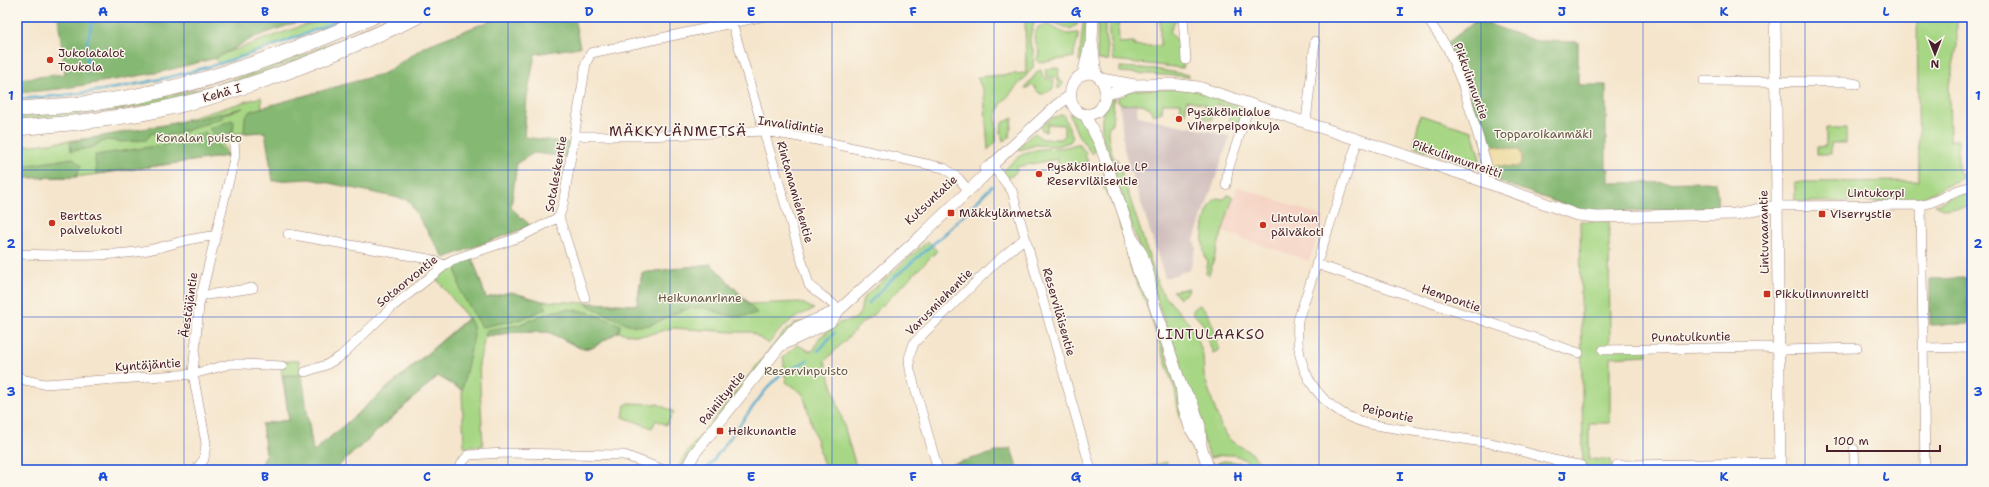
<svg xmlns="http://www.w3.org/2000/svg" width="1989" height="487" font-family="'Shantell Sans',sans-serif">
	<style>
		.built { fill: #f5d2c2 }
		.industrial { fill: #d1bfbd }
		.green { fill: #a7d785; stroke: #787b58 }
		.forest { fill: #85b872; stroke: #686c4e }
		.sand { fill: #eeda9e; stroke: #9c7c64 }
		.lines { fill: none; stroke-linecap: round; stroke-linejoin: round }
		.stream { stroke: #50aacd; stroke-width: 2.5 }
		.minor-casing { stroke: #a0827c; stroke-width: 10 }
		.tertiary-casing { stroke: #a0827c; stroke-width: 12 }
		.trunk-casing { stroke: #a0827c; stroke-width: 16 }
		.minor { stroke: #fff; stroke-width: 9 }
		.tertiary { stroke: #fff; stroke-width: 11 }
		.trunk { stroke: #fff; stroke-width: 15 }
		.grid { fill: none; stroke: #1d4ed8; stroke-width: 1; stroke-opacity: 0.55 }
		.poi-dot { fill: #c8321e; stroke: #fbf7ec; stroke-width: 1.5 }
		.labels { text-anchor: middle; dominant-baseline: central; stroke-width: 3; stroke-linejoin: round; paint-order: stroke }
		.poi-label { font-size: 12px; fill: #4a1f2b; stroke: #fbf7ec; text-anchor: start }
		.street-label { font-size: 12px; fill: #4a1f2b; stroke: #fbf7ec }
		.park-label { font-size: 12px; fill: #665646; stroke: #fbf7ec }
		.quarter-label { font-size: 14px; letter-spacing: 1px; fill: #4a1f2b; stroke: #fbf7ec }
		.neatline { fill: none; stroke: #1d4ed8; stroke-width: 1.5 }
		.grid-label { font-size: 13px; text-anchor: middle; font-weight: bold; fill: #1d4ed8 }
	</style>
	<rect width="100%" height="100%" fill="#fbf7ec"/>
	<filter id="ink" filterUnits="userSpaceOnUse"><feTurbulence type="fractalNoise" baseFrequency=".025" numOctaves="2"/><feDisplacementMap in="SourceGraphic" scale="8" xChannelSelector="R" yChannelSelector="G"/><feConvolveMatrix kernelMatrix="1 2 1 2 8 2 1 2 1" color-interpolation-filters="sRGB"/></filter>
	<filter id="wash" filterUnits="userSpaceOnUse"><feTurbulence type="fractalNoise" baseFrequency=".012" numOctaves="4" result="noise"/><feDisplacementMap in="SourceGraphic" scale="16" xChannelSelector="R" yChannelSelector="G"/><feGaussianBlur stdDeviation="0.9" result="paint"/><feColorMatrix in="noise" values="0 0 0 0 0 0 0 0 0 0 0 0 0 0 0 0 0 1.4 0 .05"/><feComposite in="paint" operator="in"/></filter>
	<g filter="url(#wash)">
		<rect width="100%" height="100%" fill="#f5e5cc"/>
		<path class="built" d="M1237,186L1324,217L1309,261L1223,232Z"/>
		<path class="industrial" d="M1136,103L1138,116L1230,136L1194,240L1196,248L1190,270L1165,278L1124,150L1120,104Z"/>
		<path class="green" d="M327,17H336L338,20L287,41L219,65L214,57Z
			M389,17H399C325,52 247,82 167,101C118,112 67,117 17,121V117C91,110 166,100 238,78C290,62 340,40 389,17Z
			M1025,17H1034L1035,20L1030,37V43L1034,52L1033,68L1001,104L996,117V142L988,150L984,93L977,77L1026,73Z
			M1039,17H1079V18L1077,25L1070,29Z
			M1084,17C1092,28 1086,48 1084,61H1079Z
			M1098,17H1105V35L1109,60H1097Z
			M1109,17H1118L1119,43L1134,42V46H1160V20H1163V17H1178V20H1175L1170,32L1180,44L1184,67L1182,68L1113,60L1109,36Z
			M1917,17H1957V47L1949,85L1950,140H1958V172L1965,177L1915,201L1795,202V182L1919,181Z
			M1046,24L1067,34L1078,33C1079,42 1073,49 1074,57L1039,63L1037,60L1039,52L1034,37L1038,27Z
			M1120,67L1155,69L1189,75V77L1120,72Z
			M1059,68L1058,77L1059,81L1063,82L1062,86L1058,89L1057,79L1046,76L1045,69Z
			M1041,70L1043,77L1054,81L1053,89L1043,94L1039,93L1032,84L1028,88H1025L1038,71Z
			M1191,89L1244,108L1239,123L1229,121L1233,109L1216,104L1212,120L1203,118L1205,104L1187,100L1185,114L1180,113L1181,103H1163L1162,112L1153,115C1145,95 1130,110 1118,102V93L1135,90Z
			M1114,96L1112,125L1109,126C1106,135 1111,151 1114,159H1117L1158,284L1163,294L1187,321L1197,337L1203,355L1204,376L1221,427L1231,441L1252,453L1265,470H1254C1242,452 1229,453 1210,458L1103,139C1101,122 1100,108 1114,96Z
			M261,97L265,132L225,134L222,142L228,156L76,177L17,178V147L107,136L168,125Z
			M1069,113C1088,114 1092,137 1095,152L1092,154L1078,135Z
			M1063,114L1073,137L1070,142L1057,146L1036,145L1020,150L1018,147L1033,134L1035,133L1042,139H1062L1064,136V125L1048,124L1046,132L1041,129V126L1052,118Z
			M1420,115L1472,131L1480,159L1478,168L1414,146Z
			M1013,118L1009,135L1010,137L1003,141L1001,132L1002,123Z
			M1826,128H1846V143H1831V154H1817V147L1826,146Z
			M1076,144H1079L1086,153L1085,155L1088,162L1059,169L1057,159L1016,167L1017,172L1006,179L1001,173C1011,163 1021,152 1035,150C1050,147 1062,150 1076,144Z
			M1106,186L1113,196L1202,461L1199,462L1179,413L1175,391L1145,300L1133,275L1127,254L1125,242L1114,207L1103,187Z
			M1967,192H1972V207L1945,209L1935,205L1955,195Z
			M1228,195L1233,197L1209,275L1206,274L1208,261L1206,260C1200,242 1202,212 1216,198L1224,199Z
			M1580,221H1609L1610,347L1647,346L1648,355L1610,357V423H1589V459L1611,460V470H1583Z
			M928,241L937,251L869,319L864,321L825,361L857,470H825L803,394L786,382L783,357L797,345L810,351L814,350L819,338L839,323L855,319L860,313L863,298Z
			M472,257L486,298L511,292L542,301L637,305L642,273L711,264L750,304L800,302L814,309C792,318 783,325 768,344L751,332H734L672,328L647,335H631L618,332L592,348H580L549,332H516L485,336L479,364L483,446H471L464,449L462,390L438,376L334,470H260L266,454L262,424L289,420L280,362L299,360L313,452L468,318L435,277L444,268Z
			M1189,288L1187,293L1179,298L1173,291Z
			M1199,305C1212,312 1216,338 1219,350L1213,353L1203,328V324L1193,313V309Z
			M803,322L682,467L679,466L685,455L783,333L795,323Z
			M630,403L658,404L674,412L666,425L656,420L652,428L623,417L625,405Z
			M1224,461L1240,463L1247,470H1214L1212,465Z
			M1167,462L1169,470H1136Z"/>
		<path class="forest" d="M58,17H312L255,37L216,58L161,72L60,89L17,93V79L65,74Z
			M500,17H574L580,47L535,54L527,97L524,137L569,143L567,157L534,153L517,163L511,208L531,226L444,258L408,200L310,179L273,181L265,132L244,133L245,117L250,111L385,73L425,46Z
			M1477,20L1536,41L1578,42V85H1606V169H1609V183L1716,182L1718,208L1603,212L1576,209L1495,180L1467,88L1447,43Z
			M243,108L225,114L222,118L177,134L162,136L152,133L146,140L123,142L106,140L90,148L71,151L70,142L197,119Z
			M232,120L234,122L233,133L225,134L222,142L209,129Z
			M205,132L228,156L96,174L95,155L170,144Z
			M73,158L81,166L76,177L17,178V167Z
			M472,257L486,298L511,292L542,301L547,308L522,319L482,327L461,293L455,264Z
			M711,264L757,313C726,324 721,307 694,308C675,309 657,327 640,326C625,326 602,312 589,306L587,303L637,305L642,273Z
			M1967,278L1969,324L1930,325V279Z
			M568,309L588,312L621,325L618,332L592,348H580L549,332H516L485,336L487,330L518,325L554,311Z
			M469,318L473,326L474,336L462,390L438,376L334,470H260L266,454L262,424L289,420L283,375H302L313,452Z
			M1011,448L1018,470H942L941,467Z"/>
		<path class="sand" d="M1493,145L1514,149L1520,151L1522,157L1520,165L1516,167L1487,165L1483,151Z"/>
		<g class="lines">
			<path class="stream" d="M87,71V42L94,17
				M17,99C134,93 240,63 346,17
				M868,304L889,282L948,231L992,186
				M818,351L834,333
				M706,470L764,392L781,374L808,360"/>
		</g>
	</g>
	<g filter="url(#ink)">
		<g class="lines">
			<g class="minor-casing">
				<path id="minor" d="M1183,17L1186,60
					M1426,17L1447,47L1462,83L1487,165L1483,181
					M732,23L809,285C818,294 830,300 839,310
					M1704,81L1847,82L1857,84
					M1306,122L1315,41
					M575,136H644L765,131L822,141L944,168L959,179L968,190
					M1358,140L1298,320C1295,359 1308,392 1342,413C1361,425 1385,426 1406,430C1434,434 1462,439 1490,443C1520,449 1550,462 1581,465
					M992,165L1012,191L1091,470
					M1226,185L1228,170L1250,103
					M1921,205L1925,470
					M1777,206L1921,205C1939,203 1953,188 1972,187
					M288,234L429,259L444,265
					M17,254C57,255 97,257 136,252C162,249 188,237 214,236
					M1316,264L1579,353
					M201,293L207,295L253,288
					M585,298L559,217L563,205L586,63L591,53L760,17
					M1925,348L1972,347
					M1603,350L1766,347L1784,350L1857,348
					M305,372L326,365L341,356L392,307L452,260L520,237L559,217
					M17,376L25,380L44,384L193,374L230,364H244L282,366
					M1854,449L1855,470
					M1617,465L1780,463
					M196,470L204,459L206,443L193,374L199,305L235,155L234,142
					M458,470L464,460L469,455L505,453L624,455L664,470
					M938,470L910,370L909,358L914,343L994,264L1025,238"/>
			</g>
			<g class="tertiary-casing">
				<path id="tertiary" d="M1093,17L1092,41L1096,75
					M1775,17L1780,470
					M1090,73C1103,75 1108,90 1104,102C1102,108 1097,113 1091,114C1066,120 1062,74 1090,73Z
					M1083,74L1090,45
					M1101,79L1135,85L1172,84L1198,87L1471,177L1577,215L1597,217L1735,214L1777,206
					M1105,95L1134,85
					M1085,115L1100,144L1131,236L1142,254L1149,276L1153,301L1181,385L1183,405L1190,428L1201,446
					M985,169L992,165L1057,105L1070,96
					M1131,238C1133,260 1138,277 1150,295
					M782,345L830,322L839,310L921,236L988,172L990,167
					M1182,387L1192,402L1200,426L1201,446L1209,470
					M686,470L694,454L792,331L798,327L839,310"/>
			</g>
			<g class="trunk-casing">
				<path id="trunk" d="M17,109C63,106 110,103 155,92C230,75 302,48 372,17
					M17,128C63,124 108,120 153,111C245,92 331,56 416,17"/>
			</g>
			<use href="#minor" class="minor"/>
			<use href="#tertiary" class="tertiary"/>
			<use href="#trunk" class="trunk"/>
		</g>
	</g>
	<path class="grid" d="M184,17V470M346,17V470M508,17V470M670,17V470M832,17V470M994,17V470M1157,17V470M1319,17V470M1481,17V470M1643,17V470M1805,17V470M17,170H1972M17,317H1972"/>
	<g class="poi-dot">
		<circle cx="50" cy="60" r="4"/>
		<circle cx="1179" cy="119" r="4"/>
		<circle cx="1039" cy="174" r="4"/>
		<rect x="947" y="209" width="8" height="8" rx="2"/>
		<rect x="1818" y="210" width="8" height="8" rx="2"/>
		<circle cx="52" cy="223" r="4"/>
		<circle cx="1263" cy="225" r="4"/>
		<rect x="1763" y="290" width="8" height="8" rx="2"/>
		<rect x="716" y="427" width="8" height="8" rx="2"/>
	</g>
	<g class="labels">
		<g class="poi-label">
			<text x="58" y="53">Jukolatalot<tspan x="58" dy="14">Toukola</tspan></text>
			<text x="1187" y="112">Pysäköintialue<tspan x="1187" dy="14">Viherpeiponkuja</tspan></text>
			<text x="1047" y="167">Pysäköintialue LP<tspan x="1047" dy="14">Reserviläisentie</tspan></text>
			<text x="959" y="213">Mäkkylänmetsä</text>
			<text x="1830" y="214">Viserrystie</text>
			<text x="60" y="216">Berttas<tspan x="60" dy="14">palvelukoti</tspan></text>
			<text x="1271" y="218">Lintulan<tspan x="1271" dy="14">päiväkoti</tspan></text>
			<text x="1775" y="294">Pikkulinnunreitti</text>
			<text x="728" y="431">Heikunantie</text>
		</g>
		<g class="street-label">
			<text transform="translate(1471 81) rotate(70)">Pikkulinnuntie</text>
			<text transform="translate(222 93) rotate(-16)">Kehä I</text>
			<text transform="translate(791 125) rotate(8)">Invalidintie</text>
			<text transform="translate(1457 159) rotate(19)">Pikkulinnunreitti</text>
			<text transform="translate(556 174) rotate(-80)">Sotaleskentie</text>
			<text transform="translate(795 192) rotate(74)">Rintamamiehentie</text>
			<text x="1876" y="193">Lintukorpi</text>
			<text transform="translate(931 200) rotate(-43)">Kutsuntatie</text>
			<text transform="translate(1764 232) rotate(-91)">Lintuvaarantie</text>
			<text transform="translate(407 281) rotate(-39)">Sotaorvontie</text>
			<text transform="translate(1451 298) rotate(19)">Hempontie</text>
			<text transform="translate(939 302) rotate(-45)">Varusmiehentie</text>
			<text transform="translate(189 305) rotate(-82)">Äestäjäntie</text>
			<text transform="translate(1059 312) rotate(74)">Reserviläisentie</text>
			<text transform="translate(1691 337) rotate(-1)">Punatulkuntie</text>
			<text transform="translate(148 365) rotate(-4)">Kyntäjäntie</text>
			<text transform="translate(722 398) rotate(-51)">Painiityntie</text>
			<text transform="translate(1388 413) rotate(12)">Peipontie</text>
		</g>
		<g class="park-label">
			<text x="1543" y="134">Topparoikanmäki</text>
			<text x="199" y="138">Konalan puisto</text>
			<text x="700" y="298">Heikunanrinne</text>
			<text x="806" y="371">Reservinpuisto</text>
		</g>
		<g class="quarter-label">
			<text x="678" y="131">MÄKKYLÄNMETSÄ</text>
			<text x="1211" y="334">LINTULAAKSO</text>
		</g>
	</g>
	<rect width="1989" height="487" fill="none" stroke="#fbf7ec" stroke-width="44"/>
	<g transform="translate(1935 54) rotate(180)" stroke="#fbf7ec" stroke-width="3" paint-order="stroke">
	<path d="M0-3L7 15L0 10L-7 15Z" fill="#4a1f2b"/>
	<text y="-6" font-size="11" font-weight="bold" text-anchor="middle" fill="#4a1f2b">N</text>
	</g>
	<path d="M1827 445v6h113v-6" fill="none" stroke="#4a1f2b" stroke-width="2"/>
	<text x="1833" y="445" font-size="12" fill="#4a1f2b" stroke="#fbf7ec" stroke-width="3" paint-order="stroke">100 m</text>
	<rect x="22" y="22" width="1945" height="443" class="neatline"/>
	<g class="grid-label">
		<text x="103" y="16">A</text>
		<text x="265" y="16">B</text>
		<text x="427" y="16">C</text>
		<text x="589" y="16">D</text>
		<text x="751" y="16">E</text>
		<text x="913" y="16">F</text>
		<text x="1076" y="16">G</text>
		<text x="1238" y="16">H</text>
		<text x="1400" y="16">I</text>
		<text x="1562" y="16">J</text>
		<text x="1724" y="16">K</text>
		<text x="1886" y="16">L</text>
		<text x="11" y="100">1</text>
		<text x="1978" y="100">1</text>
		<text x="11" y="248">2</text>
		<text x="1978" y="248">2</text>
		<text x="11" y="396">3</text>
		<text x="1978" y="396">3</text>
		<text x="103" y="481">A</text>
		<text x="265" y="481">B</text>
		<text x="427" y="481">C</text>
		<text x="589" y="481">D</text>
		<text x="751" y="481">E</text>
		<text x="913" y="481">F</text>
		<text x="1076" y="481">G</text>
		<text x="1238" y="481">H</text>
		<text x="1400" y="481">I</text>
		<text x="1562" y="481">J</text>
		<text x="1724" y="481">K</text>
		<text x="1886" y="481">L</text>
	</g>
</svg>
